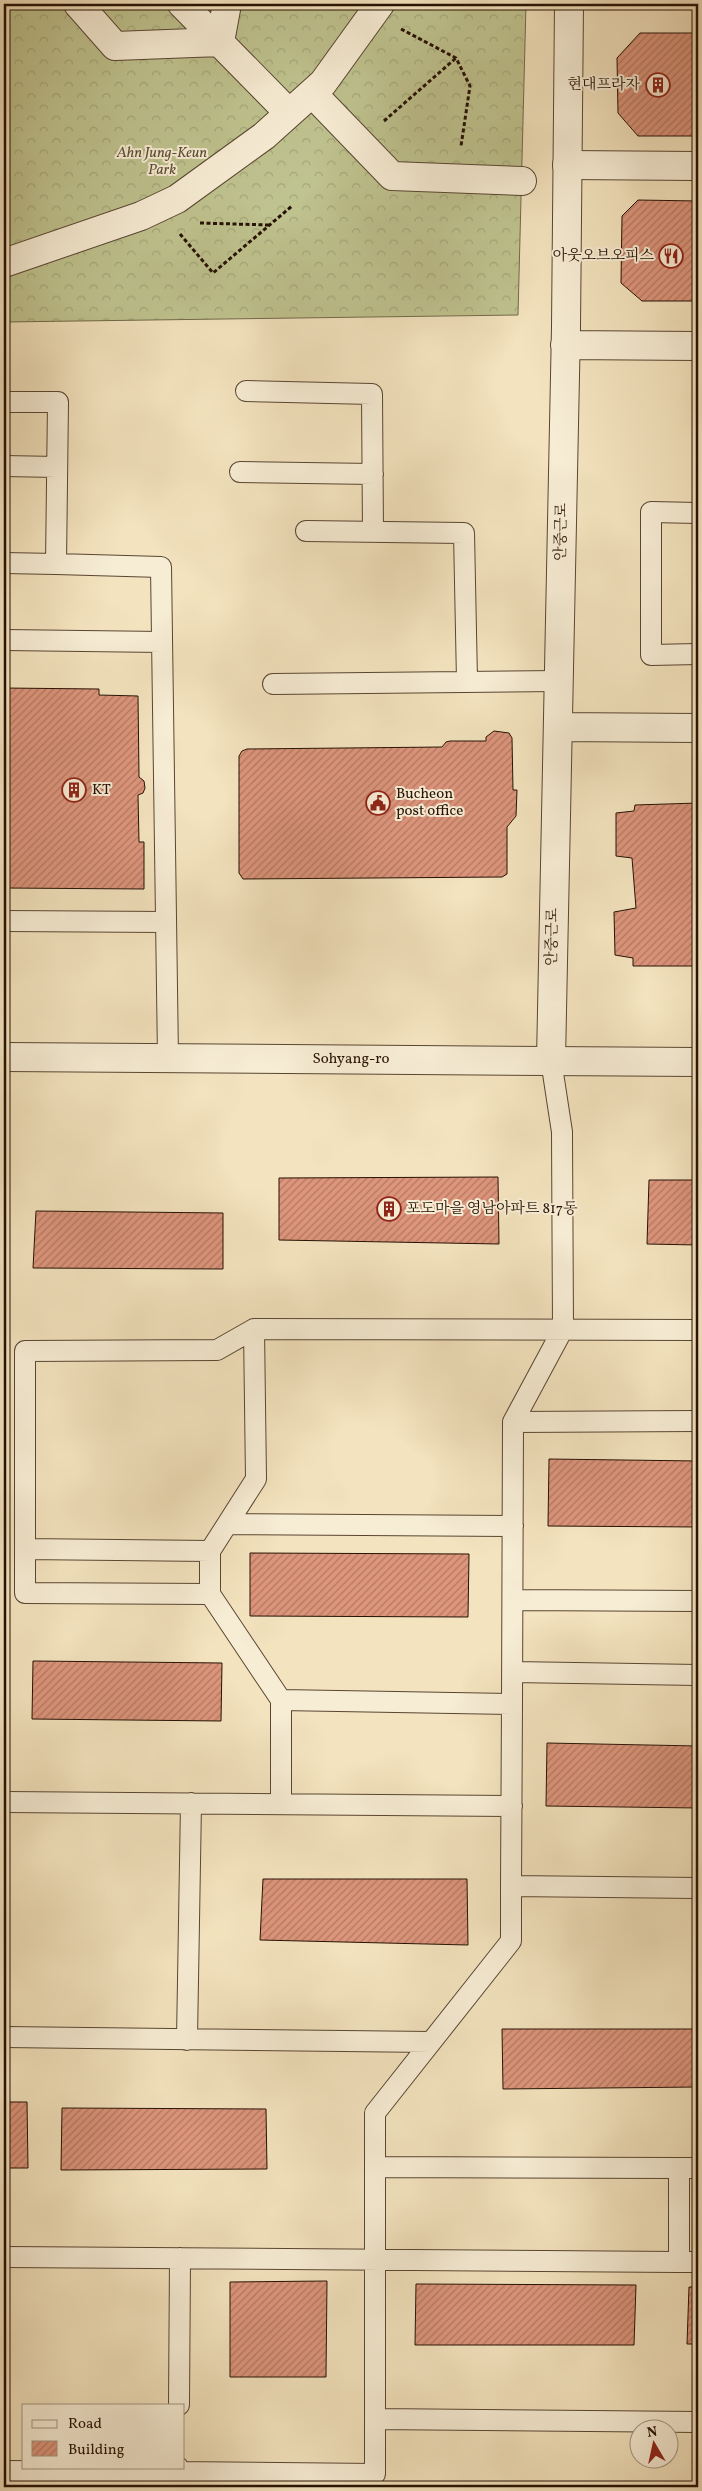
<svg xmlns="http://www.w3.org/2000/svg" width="702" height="2491" font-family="Vollkorn,'Noto Serif KR',serif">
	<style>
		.forest { fill: url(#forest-crowns); stroke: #726a4a }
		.building { fill: url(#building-hatch); stroke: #261104 }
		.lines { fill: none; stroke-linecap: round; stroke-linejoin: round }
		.service-casing { stroke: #594632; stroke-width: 22 }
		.pedestrian-casing { stroke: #594632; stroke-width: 30 }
		.minor-casing { stroke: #594632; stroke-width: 30 }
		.tertiary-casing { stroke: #594632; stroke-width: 30 }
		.path { stroke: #261104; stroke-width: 3; stroke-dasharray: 4 2.5; stroke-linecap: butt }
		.service { stroke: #f7edd5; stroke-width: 20 }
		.pedestrian { stroke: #f7edd5; stroke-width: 28 }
		.minor { stroke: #f7edd5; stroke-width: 28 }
		.tertiary { stroke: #f7edd5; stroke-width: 28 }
		.labels { text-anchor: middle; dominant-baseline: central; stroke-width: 4; stroke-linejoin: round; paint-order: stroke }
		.poi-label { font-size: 15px; fill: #261104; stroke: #f7edd5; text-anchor: start }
		.park-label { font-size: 15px; font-style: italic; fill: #5c4f35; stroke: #f7edd5 }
		.street-label { font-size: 15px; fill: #261104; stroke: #f7edd5 }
	</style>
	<defs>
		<pattern id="forest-crowns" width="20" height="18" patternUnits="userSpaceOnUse" patternTransform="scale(1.25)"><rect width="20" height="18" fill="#bfc38f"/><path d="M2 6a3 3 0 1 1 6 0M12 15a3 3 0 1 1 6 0" fill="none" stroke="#a4a67a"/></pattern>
		<pattern id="building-hatch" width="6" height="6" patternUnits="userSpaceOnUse" patternTransform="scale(1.25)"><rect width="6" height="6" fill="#dd957c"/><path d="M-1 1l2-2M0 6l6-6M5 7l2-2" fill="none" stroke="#b37863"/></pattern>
	</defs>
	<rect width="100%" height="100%" fill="#f3e3be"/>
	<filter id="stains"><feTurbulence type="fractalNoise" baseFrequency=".004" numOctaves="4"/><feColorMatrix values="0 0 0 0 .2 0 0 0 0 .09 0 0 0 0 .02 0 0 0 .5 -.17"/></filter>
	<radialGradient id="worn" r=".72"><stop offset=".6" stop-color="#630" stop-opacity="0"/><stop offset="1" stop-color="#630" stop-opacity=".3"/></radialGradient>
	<path class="forest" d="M4,4H526L518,315L4,322Z"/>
	<path class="building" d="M640,33H698V136H638L618,113L617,58Z
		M638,200L698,201V301H642L621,283L622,216Z
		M4,688L99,689V695L138,696L139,777L144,781L145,788L143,793L138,795L139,842H144V889L4,888Z
		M494,731L509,733L512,738L513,790H517L516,816L507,827V874L502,877L243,879L239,873V756L242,751L247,749L442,747L446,742L450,741H486V737Z
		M698,803V966H633V958L615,955L614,912L636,908L632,858L616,856V813L634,811L635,805Z
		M498,1177L499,1244L279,1240V1178Z
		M649,1180H698V1245L647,1244Z
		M36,1211L223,1213V1269L33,1268Z
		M549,1459L698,1461V1527L548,1526Z
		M250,1553L469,1554L468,1617L250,1616Z
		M33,1661L222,1663L221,1721L32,1719Z
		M547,1743L698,1746V1808L546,1806Z
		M263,1879H467L468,1945L260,1940Z
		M502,2029H698V2087L503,2089Z
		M4,2102H27L28,2168H4Z
		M62,2108L266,2109L267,2169L61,2170Z
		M327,2281L326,2377H230V2282Z
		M416,2284L636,2285L634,2345H415Z
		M689,2287H698V2344H687Z"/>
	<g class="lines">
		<g class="service-casing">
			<path id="service" d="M246,391L372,394L373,532
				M4,402H58L56,564L161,567L168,1058
				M4,466L57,467
				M240,472L373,474
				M698,513L651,512V655L698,654
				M306,531L464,533L467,681
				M4,563L56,564
				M4,640L162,642
				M273,684L558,681
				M4,921L166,922
				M551,1060L562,1132L563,1329L513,1422L512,1704L281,1700L210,1594L25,1593V1351L217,1350L254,1329L698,1330
				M513,1422L698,1421
				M228,1524L513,1526
				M25,1549L210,1551
				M210,1594V1551L256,1479L254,1329
				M513,1600L698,1601
				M513,1672L698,1675
				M281,1700V1804
				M512,1704L511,1886L698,1888
				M4,1802L512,1806
				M511,1886V1941L375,2113V2167L679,2168
				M4,2037L431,2042
				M187,2040L191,1803
				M698,2168H679V2262H698
				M4,2257L679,2262
				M179,2405L180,2258
				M375,2419L698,2422
				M4,2471L178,2472V2467
				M178,2472L375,2474V2167"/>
		</g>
		<g class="pedestrian-casing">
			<path id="pedestrian" d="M78,4L115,46L220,42L227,4
				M182,4L289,113
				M312,93L392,176L522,181
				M567,165L698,166
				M4,263L141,216L177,199L264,136L323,83L380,4"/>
		</g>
		<g class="minor-casing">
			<path id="minor" d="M565,345L698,346
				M558,727L698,728
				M551,1060L566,327L569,4"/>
		</g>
		<g class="tertiary-casing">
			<path id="tertiary" d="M4,1057L698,1062"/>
		</g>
		<path class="path" d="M401,29L456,58L470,86L461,146
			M384,121L456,58
			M200,223L269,225
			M180,234L213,273L292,206"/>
		<use href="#service" class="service"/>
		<use href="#pedestrian" class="pedestrian"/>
		<use href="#minor" class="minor"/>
		<use href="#tertiary" class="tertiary"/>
	</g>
	<defs>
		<g id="building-ring" transform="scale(1.25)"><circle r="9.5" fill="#f7edd5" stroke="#8f2418" stroke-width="1.5"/><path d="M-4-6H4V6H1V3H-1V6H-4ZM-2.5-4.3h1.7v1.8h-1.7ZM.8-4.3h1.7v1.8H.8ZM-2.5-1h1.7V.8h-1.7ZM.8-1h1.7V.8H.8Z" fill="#8f2418"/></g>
		<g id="restaurant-ring" transform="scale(1.25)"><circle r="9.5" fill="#f7edd5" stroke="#8f2418" stroke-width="1.5"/><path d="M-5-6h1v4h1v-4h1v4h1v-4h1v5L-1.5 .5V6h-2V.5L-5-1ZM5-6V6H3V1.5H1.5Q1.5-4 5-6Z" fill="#8f2418"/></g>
		<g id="civic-ring" transform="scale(1.25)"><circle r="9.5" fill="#f7edd5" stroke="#8f2418" stroke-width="1.5"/><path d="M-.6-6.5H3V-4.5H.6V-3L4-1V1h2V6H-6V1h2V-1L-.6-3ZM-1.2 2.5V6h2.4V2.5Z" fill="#8f2418"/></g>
	</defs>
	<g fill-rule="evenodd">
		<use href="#building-ring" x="658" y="85"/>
		<use href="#restaurant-ring" x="671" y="256"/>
		<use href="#building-ring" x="74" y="790"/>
		<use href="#civic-ring" x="378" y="803"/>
		<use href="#building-ring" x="389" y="1209"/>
	</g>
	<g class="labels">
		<g class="poi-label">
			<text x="640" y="85" text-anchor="end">현대프라자</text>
			<text x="654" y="256" text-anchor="end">아웃오브오피스</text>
			<text x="92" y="790">KT</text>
			<text x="396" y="794">Bucheon<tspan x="396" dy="17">post office</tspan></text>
			<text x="406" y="1209">포도마을 영남아파트 817동</text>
		</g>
		<g class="park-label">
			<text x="162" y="153">Ahn Jung-Keun<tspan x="162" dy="17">Park</tspan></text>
		</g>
		<g class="street-label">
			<text transform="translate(562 532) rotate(-89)">안중근로</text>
			<text transform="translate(553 937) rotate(-89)">안중근로</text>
			<text x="351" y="1059">Sohyang-ro</text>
		</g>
	</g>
	<rect width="702" height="2491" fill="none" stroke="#f3e3be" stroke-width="20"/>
	<rect x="5" y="5" width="692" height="2481" fill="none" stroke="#261104" stroke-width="2.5"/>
	<rect x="10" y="10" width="682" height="2471" fill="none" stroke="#261104"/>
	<rect x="22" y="2404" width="162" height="65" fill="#f7edd5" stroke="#a39581"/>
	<rect x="32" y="2420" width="25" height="8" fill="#f7edd5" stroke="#a39581"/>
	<text x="68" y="2428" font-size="15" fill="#261104">Road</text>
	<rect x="32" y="2441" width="25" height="15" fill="url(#building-hatch)" stroke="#a39581"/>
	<text x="68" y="2454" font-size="15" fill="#261104">Building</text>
	<g transform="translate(654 2444) rotate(351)"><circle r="24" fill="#f7edd5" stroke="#a39581"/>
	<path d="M0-4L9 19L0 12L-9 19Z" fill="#8f2418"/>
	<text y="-8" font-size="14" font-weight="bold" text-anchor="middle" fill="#261104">N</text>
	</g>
	<rect width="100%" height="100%" filter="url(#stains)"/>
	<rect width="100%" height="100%" fill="url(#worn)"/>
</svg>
